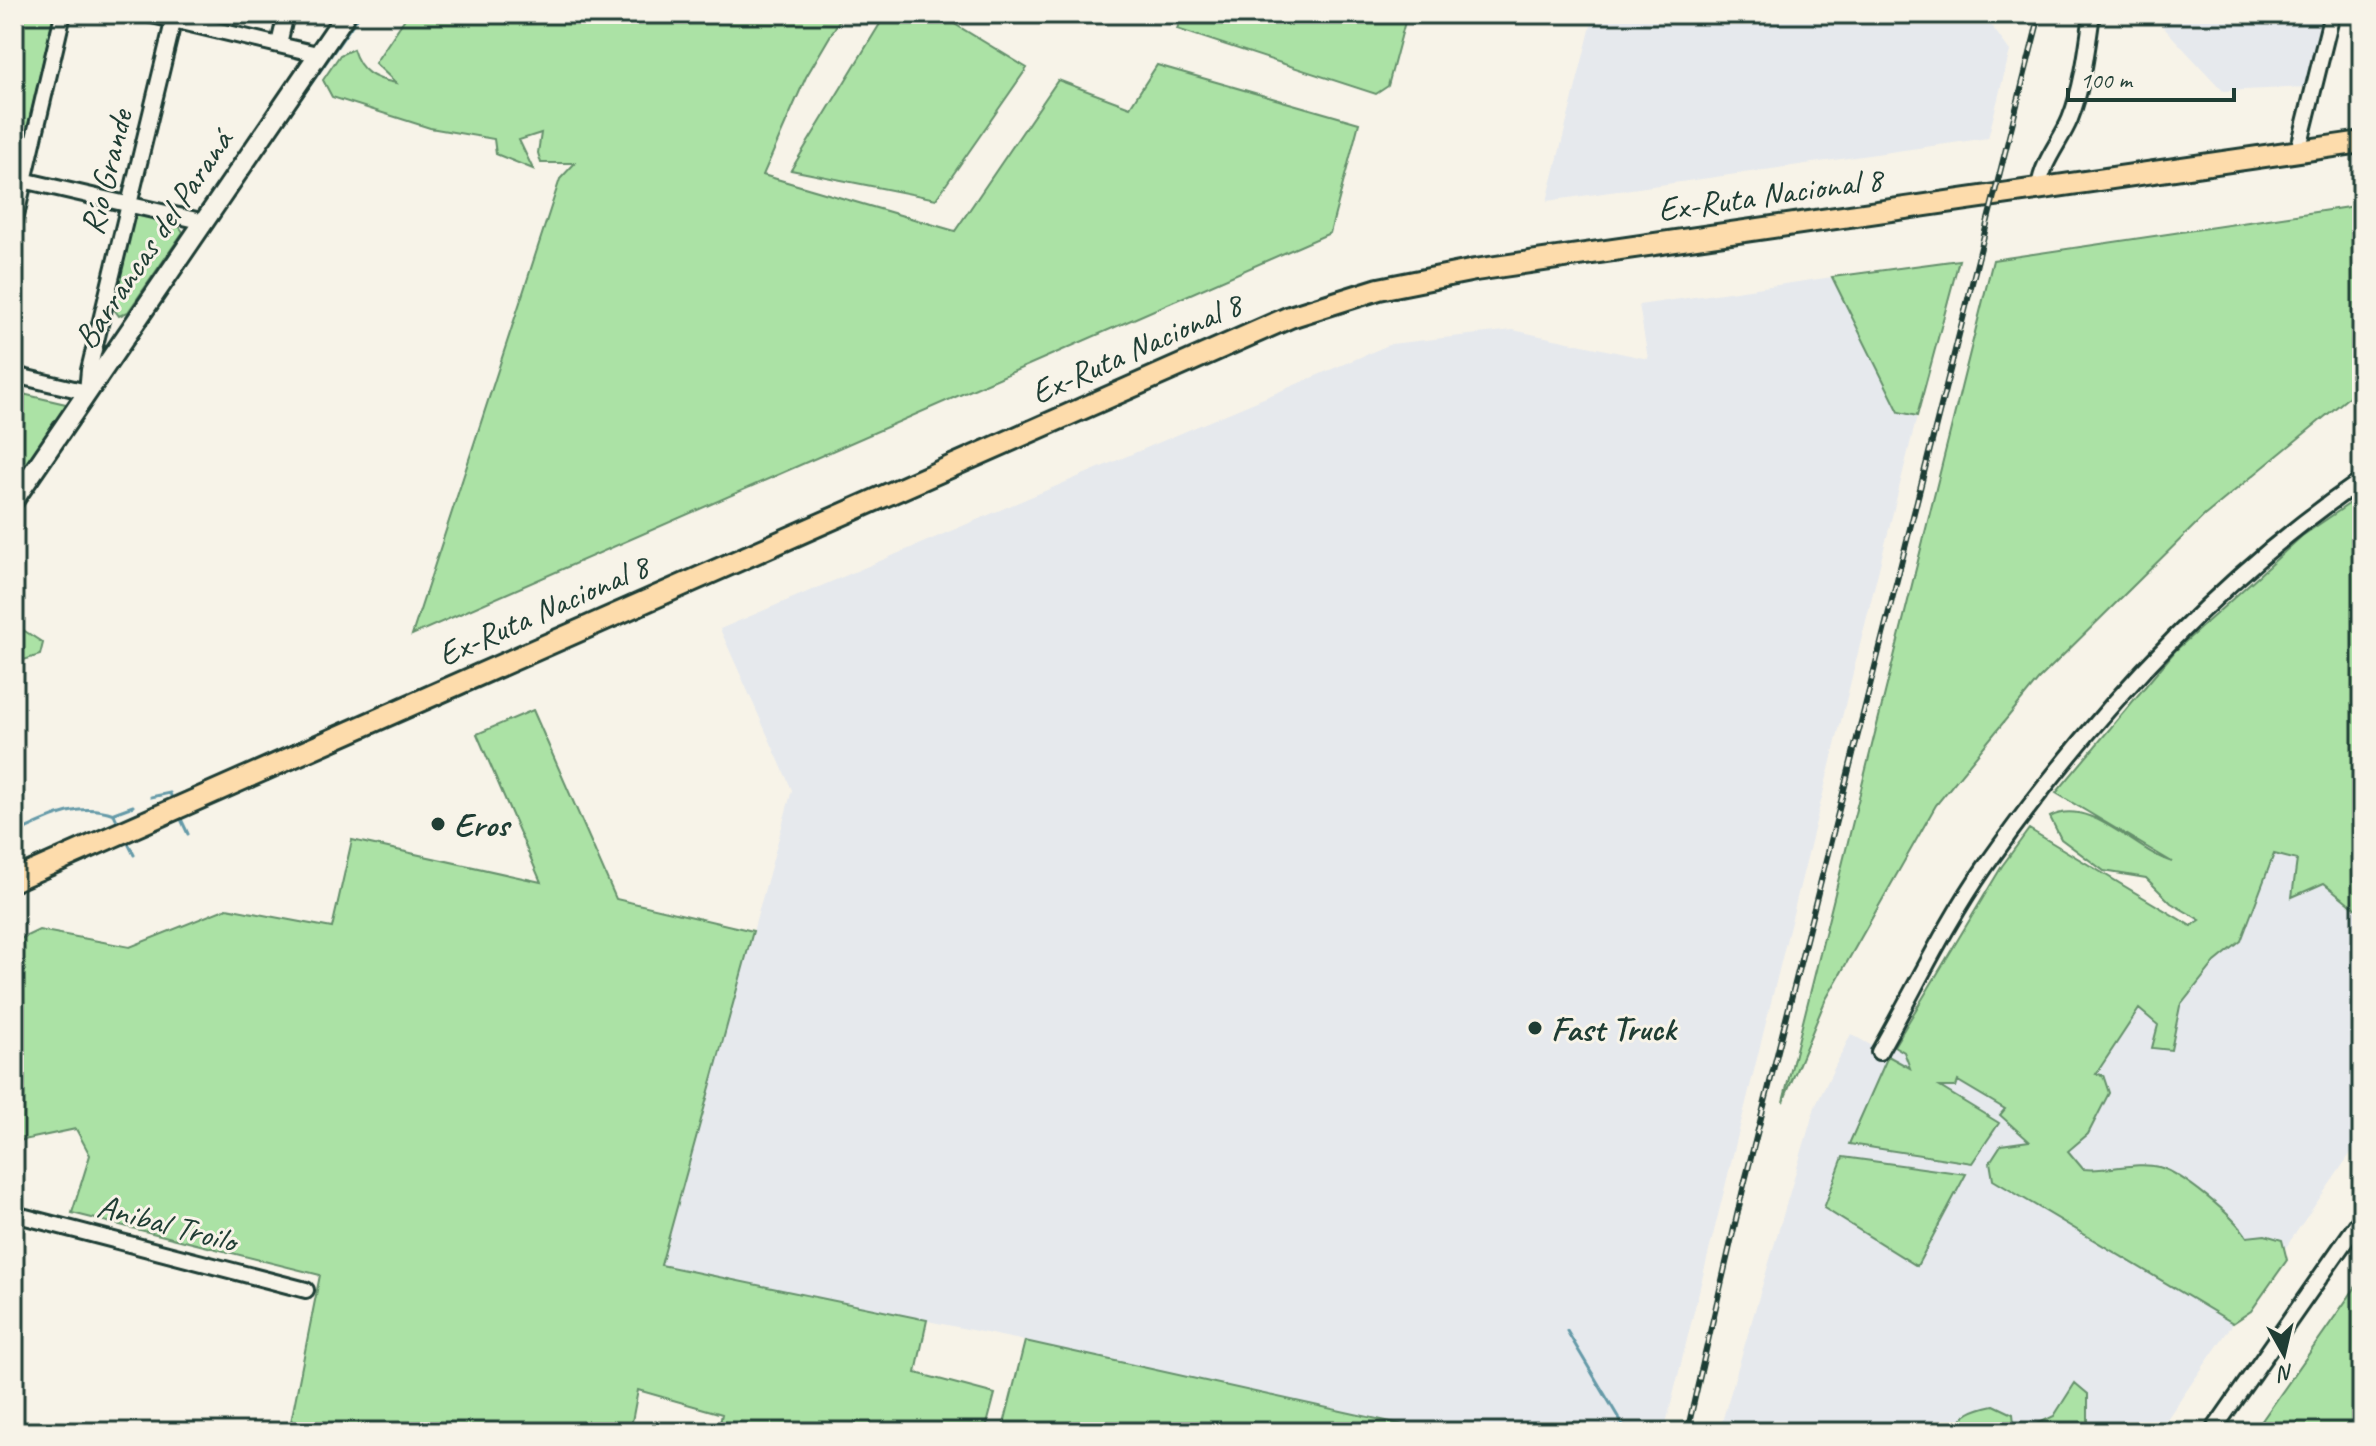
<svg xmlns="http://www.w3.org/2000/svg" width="2376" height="1446" font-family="Caveat,sans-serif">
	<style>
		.built { fill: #e6e9ed }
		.green { fill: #abe2a5; stroke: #65906c; stroke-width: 2 }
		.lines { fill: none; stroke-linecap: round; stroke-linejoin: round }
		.stream { stroke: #659aa8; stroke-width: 3 }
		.street-casing { stroke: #1f3d34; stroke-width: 20 }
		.secondary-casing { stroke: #1f3d34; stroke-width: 24 }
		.primary-casing { stroke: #1f3d34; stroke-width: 26 }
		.street { stroke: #f7f3e8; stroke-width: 14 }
		.secondary { stroke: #f7f3e8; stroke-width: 18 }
		.primary { stroke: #fddcac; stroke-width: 20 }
		.rail-casing { stroke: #1f3d34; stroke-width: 6 }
		.rail { stroke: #f7f3e8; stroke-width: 3; stroke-dasharray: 9; stroke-linecap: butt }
		.poi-dot { fill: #1f3d34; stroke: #f7f3e8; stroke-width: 3 }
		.labels { text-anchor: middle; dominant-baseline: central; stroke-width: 6; stroke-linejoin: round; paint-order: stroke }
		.street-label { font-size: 34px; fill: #1f3d34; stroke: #f7f3e8 }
		.poi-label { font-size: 34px; font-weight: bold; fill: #1f3d34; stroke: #f7f3e8; text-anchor: start }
	</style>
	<rect width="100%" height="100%" fill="#f7f3e8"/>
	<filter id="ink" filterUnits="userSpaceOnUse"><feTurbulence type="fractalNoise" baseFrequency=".0125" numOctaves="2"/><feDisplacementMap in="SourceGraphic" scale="16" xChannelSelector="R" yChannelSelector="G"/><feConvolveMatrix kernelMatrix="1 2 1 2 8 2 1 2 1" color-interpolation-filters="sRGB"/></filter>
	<g filter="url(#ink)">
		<path class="built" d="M1594,14H1994L1991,25L2010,51L1988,138L1547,201Z
			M2151,14H2325L2307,87L2223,91Z
			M1832,277L1899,412L1917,416L1664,1432H1436L1025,1341L661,1266L792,790L720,629L1391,344L1513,330L1648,359L1639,305Z
			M2280,794L2362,850V1137L2158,1432H1719L1815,1107L1851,1034L1888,1055L2002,866L2029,829L2192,926Z"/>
		<path class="green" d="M14,14H54L20,161L14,167Z
			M408,14H843L806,77L763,175L955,231L1058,80L1130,107L1157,65L1359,123L1330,233L412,635L560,179L575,163H541L538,153L541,133L519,140L533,169L496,154L494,139L430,128L332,97L323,80L340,55L353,49C360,72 374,79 396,83L375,63Z
			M886,14H938L1027,68L936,199L791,170Z
			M1183,14H1407L1388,86L1376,94L1177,29Z
			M2362,205V386L2204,516L2038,680L1936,805L1825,1001L1783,1102L1993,260Z
			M142,214L177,223L183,232L128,312L119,316L111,305L133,217Z
			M1959,260L1917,416L1899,412L1832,277Z
			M14,392L70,405L14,486Z
			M2362,495V914L2324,883L2292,897L2297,860L2274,854L2241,941L2215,962L2180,1006L2171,1050L2152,1048L2158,1025L2139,1009L2096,1074L2103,1075L2109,1093L2088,1134L2068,1151L2083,1169C2108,1172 2135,1161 2159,1167C2182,1173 2234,1216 2247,1237L2265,1235L2282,1240L2287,1260L2251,1311L2233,1323L1993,1180L1990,1162L2001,1145L2029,1141L2000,1115L2005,1109L1958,1081L1956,1087H1940L1999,1123L1972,1163L1849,1144L1888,1056L1910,1068L1904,1052L1894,1046L2002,866L2029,829L2191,926L2200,920L2171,903L2146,878L2104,871L2061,839L2050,817C2090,796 2135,851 2172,862L2056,793L2175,651L2302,536Z
			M14,624L43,643L40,655L14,663Z
			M533,710L616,899L753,931L661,1265L927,1320L916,1373L995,1394L985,1432H718L722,1414L638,1390L630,1432H289L320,1275L72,1213L90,1155L76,1129L14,1142V942L39,930L130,947L227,908L332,928L352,840L541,882L477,734Z
			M1843,1157L1966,1174L1917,1266L1824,1208Z
			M2362,1278V1432H2254Z
			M1025,1341L1436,1432H1002Z
			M2075,1383L2088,1394V1423L2080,1432H2032L2033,1426L2054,1416Z
			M1994,1405L2013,1414L2015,1432H1952C1962,1414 1974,1409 1994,1405Z"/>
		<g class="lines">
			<path class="stream" d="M197,247L360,14
				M151,797L170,793L172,799
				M114,813L133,806
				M180,817L188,834
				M14,834C48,819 77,801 114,814L118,823
				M127,841L134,855
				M1567,1331L1627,1432"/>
			<g class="street-casing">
				<path id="street" d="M148,14L317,54
					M279,44L286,14
					M2298,151L2332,14
					M14,178L205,222
					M2039,187C2043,160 2060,143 2070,119C2083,86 2087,49 2092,14
					M14,224L63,14
					M14,375L87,392L89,370L175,14
					M1879,1052C1914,991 1945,924 1985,867C2088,721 2214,581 2362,480
					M14,1214L306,1290
					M2212,1432L2362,1217"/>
			</g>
			<g class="secondary-casing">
				<path id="secondary" d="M14,500L346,14"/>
			</g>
			<g class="primary-casing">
				<path id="primary" d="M14,880L1290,317L1379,289L1475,270L2362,142"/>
			</g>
			<use href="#street" class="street"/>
			<use href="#secondary" class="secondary"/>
			<use href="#primary" class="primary"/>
			<g class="rail-casing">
				<path id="rail" d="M1687,1432L1744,1185L2040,14"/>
			</g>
			<use href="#rail" class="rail"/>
		</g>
	</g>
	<g class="poi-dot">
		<circle cx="438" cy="824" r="8"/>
		<circle cx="1535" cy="1028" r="8"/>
	</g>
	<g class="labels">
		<g class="street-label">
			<text transform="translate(106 172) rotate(-76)">Río Grande</text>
			<text transform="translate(1770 194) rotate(-8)">Ex-Ruta Nacional 8</text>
			<text transform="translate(153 239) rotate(-56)">Barrancas del Paraná</text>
			<text transform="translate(1136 348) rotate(-24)">Ex-Ruta Nacional 8</text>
			<text transform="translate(543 610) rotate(-24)">Ex-Ruta Nacional 8</text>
			<text transform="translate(167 1223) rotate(15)">Anibal Troilo</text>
		</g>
		<g class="poi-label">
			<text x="454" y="824">Eros</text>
			<text x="1551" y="1028">Fast Truck</text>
		</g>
	</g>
	<rect width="2376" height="1446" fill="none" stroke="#f7f3e8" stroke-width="48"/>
	<rect x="24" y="24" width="2328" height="1398" fill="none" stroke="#1f3d34" stroke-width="3" filter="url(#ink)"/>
	<g transform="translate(2284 1354) rotate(172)" stroke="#f7f3e8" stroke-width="6" paint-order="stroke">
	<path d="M0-6L14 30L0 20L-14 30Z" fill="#1f3d34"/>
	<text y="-12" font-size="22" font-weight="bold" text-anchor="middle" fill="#1f3d34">N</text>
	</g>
	<path d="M2068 88v12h166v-12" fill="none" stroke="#1f3d34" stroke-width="4"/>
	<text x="2080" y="88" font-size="24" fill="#1f3d34" stroke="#f7f3e8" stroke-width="6" paint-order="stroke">100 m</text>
</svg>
